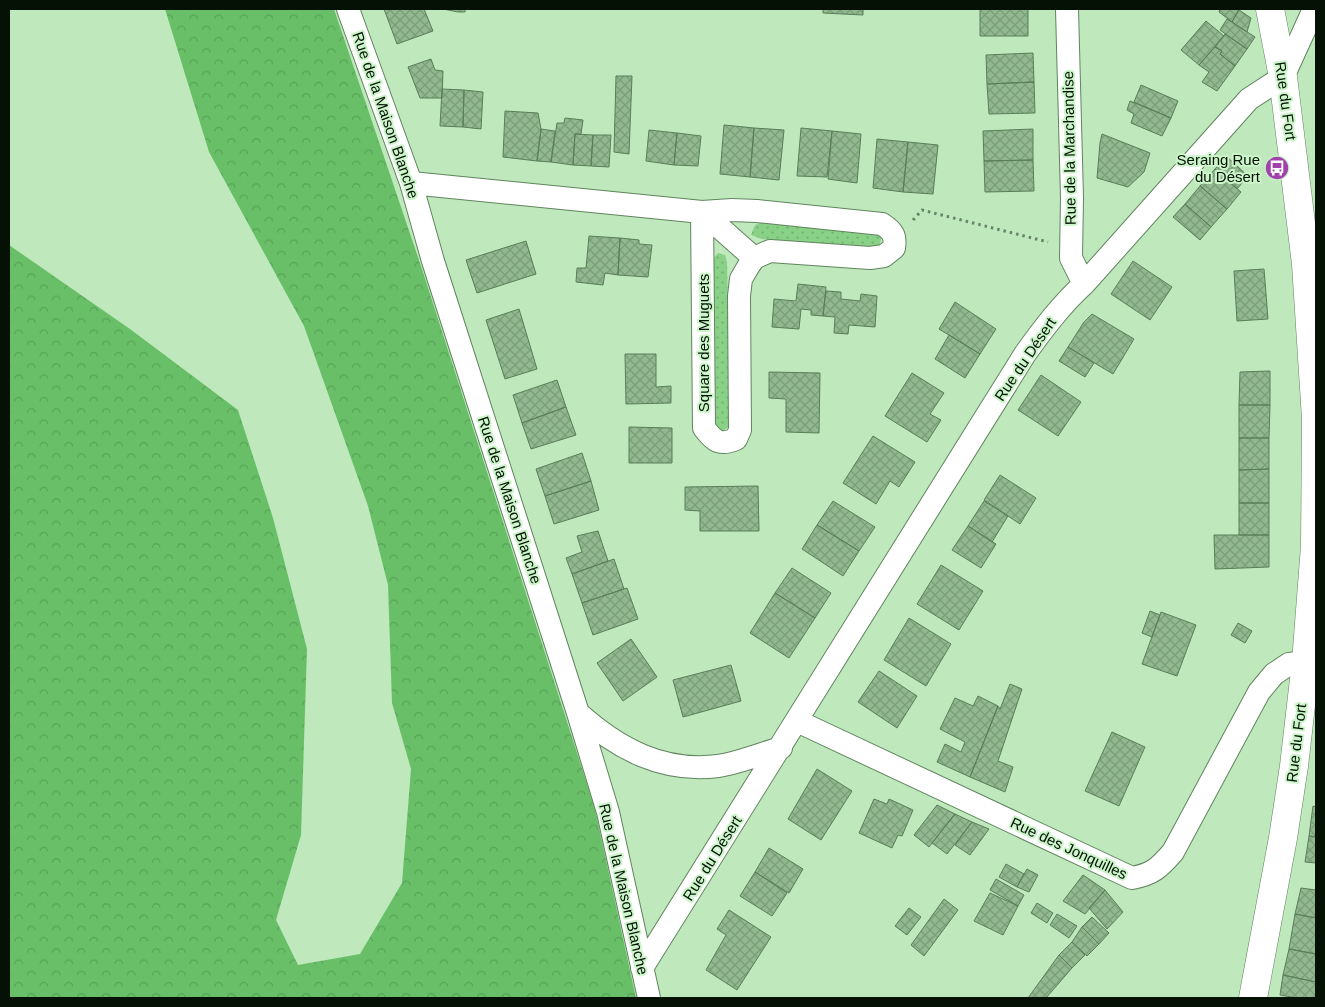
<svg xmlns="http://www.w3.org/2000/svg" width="1325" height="1007" font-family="Helvetica,sans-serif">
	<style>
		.grass { fill: url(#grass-dots) }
		.forest { fill: url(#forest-crowns) }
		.building { fill: url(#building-cross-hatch); stroke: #597e58 }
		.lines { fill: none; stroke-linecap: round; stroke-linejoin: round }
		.street-casing { stroke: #60855e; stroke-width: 24 }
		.secondary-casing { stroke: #60855e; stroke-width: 29 }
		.path { stroke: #688467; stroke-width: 3; stroke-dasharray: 2.5 4; stroke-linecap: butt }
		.street { stroke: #fff; stroke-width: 22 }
		.secondary { stroke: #fff; stroke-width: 28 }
		.labels { text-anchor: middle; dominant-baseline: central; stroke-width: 4; stroke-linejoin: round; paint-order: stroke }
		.street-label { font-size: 15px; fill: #041104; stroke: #ccf5ca }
		.poi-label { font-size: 15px; fill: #041104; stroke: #ccf5ca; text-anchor: end }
	</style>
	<defs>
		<pattern id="grass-dots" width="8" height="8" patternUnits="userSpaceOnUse" patternTransform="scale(1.25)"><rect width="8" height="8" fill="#88d186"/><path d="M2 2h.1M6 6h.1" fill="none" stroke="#74b272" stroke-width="1.8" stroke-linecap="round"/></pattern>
		<pattern id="forest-crowns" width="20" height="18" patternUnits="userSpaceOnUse" patternTransform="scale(1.25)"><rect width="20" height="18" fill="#68bf67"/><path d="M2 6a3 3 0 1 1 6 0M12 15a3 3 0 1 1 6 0" fill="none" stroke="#59a358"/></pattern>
		<pattern id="building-cross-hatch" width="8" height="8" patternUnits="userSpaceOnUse" patternTransform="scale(1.25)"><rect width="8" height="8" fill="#91b88f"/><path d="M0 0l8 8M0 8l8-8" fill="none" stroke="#7b9d7a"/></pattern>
	</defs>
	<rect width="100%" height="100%" fill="#bfe8bd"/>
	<path class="grass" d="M762,222L882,234L880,244L875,249L762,239L751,235L755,225Z
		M718,253L725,255L727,262L730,425L722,432L714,427L712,260Z"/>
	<path class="forest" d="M165,9H334L423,272L595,809L636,998H9V245L130,329L238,410L273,518L307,649L301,835L276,920L298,965L360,954L402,883L411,769L392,703L388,585L368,506L304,326L209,152Z"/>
	<path class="building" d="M384,9H424L433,31L397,44Z
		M443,9H465V12H458Z
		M823,9H863V15L823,13Z
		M980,9H1028V36H980Z
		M1220,9H1239L1232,22L1219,12Z
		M1239,10L1251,18L1247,32L1232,22Z
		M1227,19L1255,37L1247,49L1220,30Z
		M1206,21L1224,36L1199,65L1181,50Z
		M1225,34L1247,49L1235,66L1220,54L1222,51L1215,47Z
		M1215,47L1222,51L1220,54L1235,66L1217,91L1202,82L1209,72L1199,65Z
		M1033,53L1034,82L987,84L986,55Z
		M431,59L435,70L443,71L442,98H420L408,67Z
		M616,76H632L629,154L614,152Z
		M1034,82L1035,113L989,114L987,84Z
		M1141,85L1178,101L1171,118L1134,102Z
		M442,89L464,90L463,127L440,126Z
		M464,90L483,92L481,129L463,127Z
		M1130,101L1171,118L1162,136L1131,123L1134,114L1127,110Z
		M505,111L538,113L541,129L537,161L503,157Z
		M565,118L583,120L581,134H575L573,165L551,162L557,123H564Z
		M724,125L754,128L750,177L720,174Z
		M754,128L784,130L779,180L750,177Z
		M801,128L832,131L827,177L797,176Z
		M541,129L555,131L551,162L537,161Z
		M1033,129V160L984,161L983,131Z
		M649,130L677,133L674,165L646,161Z
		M832,131L861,134L857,183L828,179Z
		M677,133L701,136L698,166L674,165Z
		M575,134L593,135L591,166L573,165Z
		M1102,134L1150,153L1144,172L1128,187L1097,178L1100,143Z
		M593,135H611L609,167L591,166Z
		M877,139L908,142L903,192L873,188Z
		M908,142L938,145L933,194L903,192Z
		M1226,156L1248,176L1237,189L1215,169Z
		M1033,160L1034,191L985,192L984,161Z
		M1215,169L1241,192L1227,209L1200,186Z
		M1200,186L1227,209L1211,227L1185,204Z
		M1185,204L1211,227L1200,240L1173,217Z
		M589,236L620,238L618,275L605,273L603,285L576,282L577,268H586Z
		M620,238L639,240V244L652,245L648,277L618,275Z
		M526,241L536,274L477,293L466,260Z
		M1133,261L1172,287L1150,320L1111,294Z
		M1264,269L1268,319L1237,321L1234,271Z
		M798,284L826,287L823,316L811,315V310L801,309L799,329L772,327L774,299L796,301Z
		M826,291L841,292V299L860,301L861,294L877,296L875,327L849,325L848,334L834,333L835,317L823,316Z
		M955,302L996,329L980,354L939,329Z
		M519,309L537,369L505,379L486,320Z
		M1092,314L1134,339L1113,374L1068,347L1084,322Z
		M949,335L980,354L965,378L935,359Z
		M1068,347L1094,363L1085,377L1059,361Z
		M625,354H656V387L671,386V403L626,404Z
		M1270,371V405H1239L1240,372Z
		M769,372L820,373L819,433L786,432V399L769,398Z
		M912,373L944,393L930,414L941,420L927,442L885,416Z
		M1041,375L1081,402L1058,436L1018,410Z
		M557,380L566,407L522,423L513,395Z
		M1239,405H1270L1269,438H1239Z
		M566,407L576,435L531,449L522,423Z
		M629,427L672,428V463H629Z
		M873,436L915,462L899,487L890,481L876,504L843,483Z
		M1239,438H1269V469L1239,470Z
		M582,453L591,481L545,496L536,469Z
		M1269,469V503H1239V470Z
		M1000,475L1036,498L1020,524L984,500Z
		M591,481L599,510L554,524L545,496Z
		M758,486L759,531H700V511L685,510V487Z
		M833,501L875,527L859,551L817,525Z
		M984,501L1008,516L992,542L968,526Z
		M1239,503H1269V535H1239Z
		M817,525L859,551L843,576L802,549Z
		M968,526L996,544L981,568L952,550Z
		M598,531L608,561L572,574L566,558L582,552L577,536Z
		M1214,535H1269V567L1215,569Z
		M614,559L624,589L582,603L572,574Z
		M941,565L983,591L959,630L917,604Z
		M792,568L831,593L815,618L775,593Z
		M627,588L638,619L593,635L582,603Z
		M775,593L815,618L789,658L750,633Z
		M1150,611L1160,615L1152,637L1142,633Z
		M1161,612L1196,625L1177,676L1142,664Z
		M909,618L951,644L926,686L884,660Z
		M1238,623L1252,631L1245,643L1231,635Z
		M631,639L657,677L623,701L597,663Z
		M731,665L741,701L683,717L673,680Z
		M879,671L917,696L897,728L858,702Z
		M1010,684L1022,689L998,761L1013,767L1005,792L970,777L998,706L1000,709Z
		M978,696L998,706L970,777L937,762L945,744L961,752L965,742L940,729L955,698L973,706Z
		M1112,732L1145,747L1119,806L1085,791Z
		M817,769L852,791L821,840L788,819Z
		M874,799L887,804L889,799L913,810L902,836L898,835L892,848L859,833Z
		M937,805L955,814L929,847L914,835Z
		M1313,806L1316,807V837L1309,836Z
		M955,814L972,822L947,854L932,843Z
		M972,822L989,829L970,855L955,845Z
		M1309,836L1316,837V863L1305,862Z
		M769,848L803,869L789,893L755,872Z
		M1006,864L1024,874L1017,887L999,877Z
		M1027,869L1038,875L1029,892L1017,887Z
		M755,872L787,893L772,916L740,896Z
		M1083,875L1105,890L1085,914L1063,901Z
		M996,879L1024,895L1018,906L990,890Z
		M1301,888L1316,890V918L1295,914Z
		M1105,890L1123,912L1107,929L1089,908Z
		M990,893L1018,906L1003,935L974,921Z
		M944,899L958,910L924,956L911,945Z
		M1037,903L1053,913L1047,923L1031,913Z
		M909,908L921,917L907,935L895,926Z
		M729,910L771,937L737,990L706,970L726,935L717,929Z
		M1057,914L1077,926L1069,938L1050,925Z
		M1295,914L1316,918V954L1289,949Z
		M1092,917L1109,933L1099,944L1082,927Z
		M1082,927L1099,944L1087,956L1072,942Z
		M1072,942L1085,955L1072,968L1059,955Z
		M1289,949L1316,954V982L1283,975Z
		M1059,955L1072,968L1046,998H1028Z
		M1283,975L1316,982V998H1297L1280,995Z"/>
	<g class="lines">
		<g class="street-casing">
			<path id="street" d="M348,9L411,183L433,261L578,713L608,812L649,998
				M1067,9L1072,198L1071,258L1084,284
				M411,183L702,212L754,258
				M732,210L757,211L882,224C893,231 896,236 894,248L884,256L870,258L770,251L754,258L748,267L741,279L739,296L740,430L736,439C719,446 714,441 704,428L702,212Z
				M578,713C618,749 663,773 718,766C739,763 760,754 781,748
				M797,721L1132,878C1153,874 1159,868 1173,852L1259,692L1274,674L1289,664L1306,662
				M642,968L1025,354C1043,329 1061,305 1084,284L1249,99L1283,77L1314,9"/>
		</g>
		<g class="secondary-casing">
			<path id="secondary" d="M1253,998L1283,838L1294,766L1306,662L1315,546L1316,419L1306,264L1283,77L1270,9"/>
		</g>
		<path class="path" d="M913,220L922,210L1048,242"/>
		<use href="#street" class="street"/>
		<use href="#secondary" class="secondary"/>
	</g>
	<defs>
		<g id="bus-disc" transform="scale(1.25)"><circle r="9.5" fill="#a142ab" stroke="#ccf5ca"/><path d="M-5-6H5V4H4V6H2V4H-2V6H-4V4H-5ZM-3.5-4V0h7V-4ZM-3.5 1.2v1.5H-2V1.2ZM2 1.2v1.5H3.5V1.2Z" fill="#fff"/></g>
	</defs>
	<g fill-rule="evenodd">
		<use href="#bus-disc" x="1277" y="168"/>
	</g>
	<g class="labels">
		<g class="street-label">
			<text transform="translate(1286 101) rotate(82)">Rue du Fort</text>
			<text transform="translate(386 115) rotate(71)">Rue de la Maison Blanche</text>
			<text transform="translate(1069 148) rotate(-91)">Rue de la Marchandise</text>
			<text transform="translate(703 343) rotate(-90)">Square des Muguets</text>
			<text transform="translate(1025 359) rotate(-56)">Rue du Désert</text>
			<text transform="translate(510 500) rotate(72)">Rue de la Maison Blanche</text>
			<text transform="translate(1296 743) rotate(-83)">Rue du Fort</text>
			<text transform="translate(1069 848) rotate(25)">Rue des Jonquilles</text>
			<text transform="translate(712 858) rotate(-58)">Rue du Désert</text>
			<text transform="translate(624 889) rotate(77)">Rue de la Maison Blanche</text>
		</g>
		<g class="poi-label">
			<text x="1260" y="159">Seraing Rue<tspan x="1260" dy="17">du Désert</tspan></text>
		</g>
	</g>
	<rect width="1325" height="1007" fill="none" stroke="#041104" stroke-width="20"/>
</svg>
